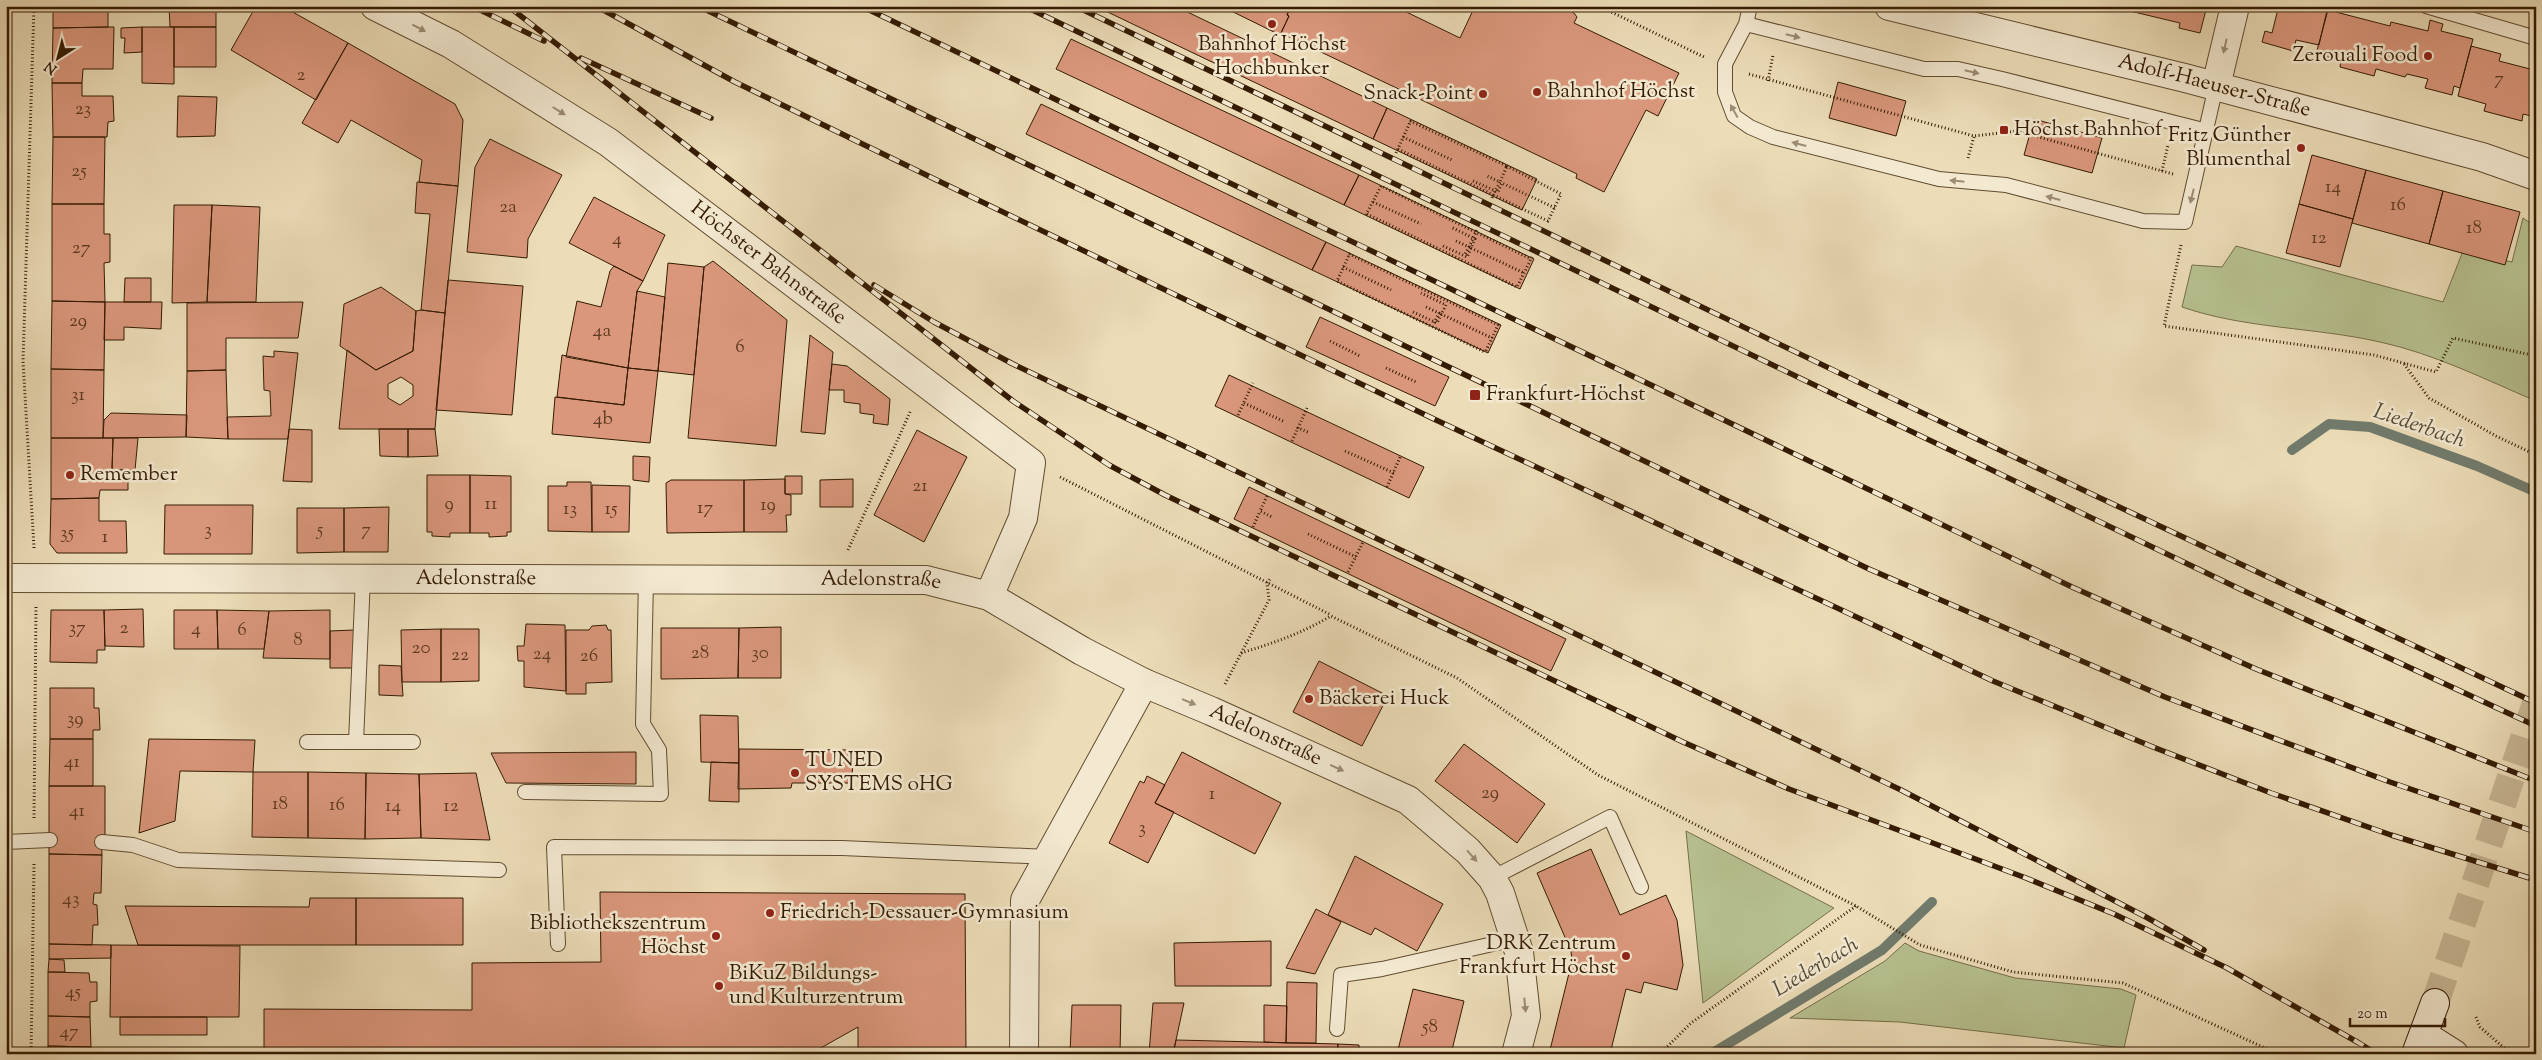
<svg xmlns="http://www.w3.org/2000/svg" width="2542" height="1060" font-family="'Sorts Mill Goudy',serif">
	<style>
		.green { fill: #b7c190; stroke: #766e4a }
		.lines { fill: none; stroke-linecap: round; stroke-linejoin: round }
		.stream { stroke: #717b6d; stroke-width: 10 }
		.building { fill: #da977c; stroke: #341b03; fill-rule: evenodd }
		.secondary-tunnel { stroke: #c7b694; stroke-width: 28; stroke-dasharray: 28 14; stroke-linecap: butt }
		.lane-casing { stroke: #624c30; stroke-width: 16 }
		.street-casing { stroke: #624c30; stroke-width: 30 }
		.secondary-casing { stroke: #341b03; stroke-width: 30 }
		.path { stroke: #341b03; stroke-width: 3; stroke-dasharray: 1 2.5; stroke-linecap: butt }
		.lane { stroke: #f3e9d1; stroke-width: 14 }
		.street { stroke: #f3e9d1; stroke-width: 28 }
		.secondary { stroke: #f3e9d1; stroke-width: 28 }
		.rail-casing { stroke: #341b03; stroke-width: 5.5 }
		.rail { stroke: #f3e9d1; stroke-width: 4; stroke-dasharray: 11; stroke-linecap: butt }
		.oneway { fill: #9d8c74 }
		.poi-dot { fill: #8f2418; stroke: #f3e9d1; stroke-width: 2 }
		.labels { text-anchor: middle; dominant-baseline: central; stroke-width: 5; stroke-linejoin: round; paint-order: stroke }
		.number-label { font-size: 19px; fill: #5e3a21 }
		.poi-label { font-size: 21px; fill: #341b03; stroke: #f3e9d1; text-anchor: start }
		.street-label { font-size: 21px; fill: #341b03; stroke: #f3e9d1 }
		.water-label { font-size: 22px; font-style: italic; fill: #524b38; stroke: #f3e9d1 }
	</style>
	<rect width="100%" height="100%" fill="#ecddb8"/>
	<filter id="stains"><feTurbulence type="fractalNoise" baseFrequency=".004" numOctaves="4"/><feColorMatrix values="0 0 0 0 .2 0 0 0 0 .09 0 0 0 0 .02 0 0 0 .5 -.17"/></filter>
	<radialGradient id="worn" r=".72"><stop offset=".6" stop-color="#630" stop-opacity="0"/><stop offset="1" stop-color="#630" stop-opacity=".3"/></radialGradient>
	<path class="green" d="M2523,218L2536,227V401C2484,379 2435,354 2380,342C2314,327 2246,329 2182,307L2192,265L2222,267L2236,246L2443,302L2463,251L2512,262Z
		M1686,831L1834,908L1703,1003Z
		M1905,943L1919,951L2015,978L2121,989L2136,995L2124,1048L1900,1022L1790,1018L1885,961Z"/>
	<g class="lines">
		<path class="stream" d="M2292,450L2329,424L2370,427L2477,466L2536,492
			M1711,1054L1882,950L1932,902"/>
	</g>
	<path class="building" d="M53,6H108V27L53,28Z
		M169,6H216V27H170Z
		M256,6H282L348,43L316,100L231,50Z
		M1095,6H1175L1387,108L1373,139Z
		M1221,6H1291L1287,15L1289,16L1280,35Z
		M1291,6H1394L1460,38L1475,6H1560L1574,13L1577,17L1574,23L1679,73L1658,116L1646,110L1604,192L1576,178L1577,174L1281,33L1289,16L1287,15Z
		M2109,6H2207L2200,33L2179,28L2180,23Z
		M2328,6L2319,45L2296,40L2293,51L2262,42L2265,31L2272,33L2278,9L2269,6Z
		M2328,10L2390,26L2391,22L2428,31L2430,20L2443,24L2441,31L2473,39L2460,88L2454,86L2452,95L2425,88L2428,79L2407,74L2405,77L2376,69L2374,76L2340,67L2341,60L2316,54Z
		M108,27H114L113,69H83L82,83H52L53,28Z
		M142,27H174V84L142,83Z
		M142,27V52L124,53L125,38H121V28Z
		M174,27H216V67H174Z
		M1071,39L1359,175L1344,205L1056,69Z
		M348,43L455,104L463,120L458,186L419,182L422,160L351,120L338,143L302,123Z
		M2471,46L2501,54L2499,61L2534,70L2536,65V117L2523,114L2522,121L2484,111L2486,104L2458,96Z
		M1838,82L1906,101L1896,136L1829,118Z
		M52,83H82V96H113L114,121L108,122L107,137H53Z
		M178,96L217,97L215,136L177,137Z
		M1041,104L1326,242L1312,270L1026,134Z
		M1387,108L1537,179L1522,210L1373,139Z
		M2034,119L2102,138L2092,173L2024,155Z
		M53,137H105L104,204H52Z
		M490,139L562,175L528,239L527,258L467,252L475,167Z
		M2312,155L2366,170L2353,219L2299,204Z
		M2366,170L2443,191L2429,244L2352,223Z
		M1359,175L1534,259L1520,289L1344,205Z
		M417,182L458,186L445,313L421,310L430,214L415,213Z
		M2443,191L2520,212L2505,265L2429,244Z
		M594,197L665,235L643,281L569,243Z
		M52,204H104V234H110V262L104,263L105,302L52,301Z
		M2299,204L2353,219L2340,267L2286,253Z
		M174,205H212L207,302L172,303Z
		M212,205L260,207L256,302H207Z
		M1326,242L1501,325L1488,353L1312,270Z
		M713,261L787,320L776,446L688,438L704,267Z
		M668,263L704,267L694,375L658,371Z
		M614,266L643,281L637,291L628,368L566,357L577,301L601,307L610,271Z
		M125,278H151V302H124Z
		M448,280L523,286L512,415L436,410Z
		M381,287L416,311L413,351L376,370L340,346L344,304Z
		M637,291L665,297L658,371L628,368Z
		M52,301L105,302L104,370L51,369Z
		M105,302H162L161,329L124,327V340H104Z
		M303,302L298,338H226V370L187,371V303Z
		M421,310L445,313L435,429H339L347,350L376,370L413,351L416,311ZM401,377L413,385V396L400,405L388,398V384Z
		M1320,317L1449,377L1435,406L1306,347Z
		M810,335L833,352L825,434L801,432Z
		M274,351L298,353L288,439H228L227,417L271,416L270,391L264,390L263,356L274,357Z
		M562,355L628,368L624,405L557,397Z
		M832,364L847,366L890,399L888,425L873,423L874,415L860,413V404L844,402V390H829Z
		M628,368L658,371L650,443L552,434L555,397L624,405Z
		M51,369L104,370L103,438H51Z
		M226,370L228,439L186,437L187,371Z
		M1229,375L1424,467L1409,498L1215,406Z
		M111,413L187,415L186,437L103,438L104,420Z
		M289,429L312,430V482L283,481Z
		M379,429H408V457L380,456Z
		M408,429H435L438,456L408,457Z
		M917,430L967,457L924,542L874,515Z
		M51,438H113L112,470H128V490H100L99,498L51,499Z
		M113,438H138L135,470H112Z
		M633,456L650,457L649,482L633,480Z
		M427,475H470V533H450V537L432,536V532H427Z
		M470,475L511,476V532H507V536L489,537V533H470Z
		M785,476H802V494H785Z
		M785,479V494L791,495V515H786L787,532H744V480Z
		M853,479V507H820V480Z
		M671,480H744V532L667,533L666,483Z
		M567,482H591L592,532L548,531V486H567Z
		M592,485L630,486L629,532H592Z
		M1249,487L1566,639L1551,671L1234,519Z
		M99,498V521H126L127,553H57L50,544L51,499Z
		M165,505H253L252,554H164Z
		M389,507L388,552H344V508Z
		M297,508H344V552L297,553Z
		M143,609L144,647L105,646L104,610Z
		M51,610H104L105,650H97V663L50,662Z
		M174,610H217L218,649H174Z
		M217,610L269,611L264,649H218Z
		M330,610V659L263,658L269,611Z
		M526,624L565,625L566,691L524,687V661H518L517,646H524Z
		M606,625L608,630H611L612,682L586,683V694H566V630H589L592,626Z
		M781,627V678H738L739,628Z
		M661,628H739L738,678L661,679Z
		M441,629V682H402L401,630Z
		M441,629H479V681L441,682Z
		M354,630V668H330V631Z
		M1319,661L1388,696L1362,746L1293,712Z
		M379,665L401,666L403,696L379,695Z
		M50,688H94V708H99L100,730H93V739H50Z
		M700,715L738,716L739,763L701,762Z
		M50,739H93V786H49Z
		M149,739L255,740L253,772L180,771L175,821L139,833Z
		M1464,744L1545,804L1517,843L1435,781Z
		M739,749L853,750L852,783H792L791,788L738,789Z
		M636,752V784L506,783L491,753Z
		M1182,752L1281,803L1255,854L1155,803Z
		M711,762L739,763V802L709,801Z
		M253,772H308V838L252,837Z
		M308,772L366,773L365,839L308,838Z
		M366,773L419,774L421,838L365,839Z
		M476,773L490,840L421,838L419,774Z
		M1147,776L1165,785L1155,803L1174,812L1148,863L1109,843L1140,781L1144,783Z
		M49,786H105V835H101L102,855L49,854Z
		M1591,849L1620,915L1666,895L1677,920L1683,965L1677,990L1644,982L1641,993L1626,989L1610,1054H1549L1572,961L1571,951L1537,873Z
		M49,854L102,855L101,893H94L93,904L97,905L98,925H93L92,945L49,944Z
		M1355,856L1443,904L1417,951L1375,928L1371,935L1328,915Z
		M600,892L965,894L966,1054H858V1027L819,1049L804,1054H264V1009L472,1010V963L601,962Z
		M310,898H356V945H138L125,906L309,907Z
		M356,898H463V945H356Z
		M1316,909L1341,922L1315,974L1286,968Z
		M1271,941V986H1175L1174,943Z
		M49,944L111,945V958L49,959Z
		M111,945L240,946L239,1017H110Z
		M49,959L64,960L65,972H48Z
		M48,972L89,973L90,982H97V1001L90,1002V1017L48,1016Z
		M1287,982L1317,983L1316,1043H1286Z
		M1413,989L1464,1001L1451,1054H1397Z
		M1153,1003H1184L1173,1054H1149Z
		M1072,1005H1121L1120,1054H1070Z
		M1264,1005L1287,1006L1286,1043L1264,1042Z
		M48,1016L90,1017L91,1047L48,1046Z
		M120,1017H207V1035H120Z
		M1176,1040L1338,1044L1337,1054H1173Z
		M1338,1044L1359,1045V1054H1337Z
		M48,1046L91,1047V1054H48Z"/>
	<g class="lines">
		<path class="secondary-tunnel" d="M2435,1003L2536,703"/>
		<g class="lane-casing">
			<path id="lane" d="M1750,6L1746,24L1725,64V92L1734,116L1750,127L1773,137L1939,179L2006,185L2143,221L2185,222L2216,86
				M2426,6L2536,38
				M1746,24L1924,69H1958L2002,79L2207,131
				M307,742H413
				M356,742L363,577
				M525,792L661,794L659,750L643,724L646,579
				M6,842L50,840
				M102,842L133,845L178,860L499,870
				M1492,878L1610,817L1641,887
				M558,944L554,847L842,848L1049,857
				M1337,1029L1341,975L1382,969L1515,939"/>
		</g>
		<g class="street-casing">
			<g id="street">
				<path id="s1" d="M375,6L451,44L608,142L1031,463L1023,518L989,596"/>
				<path id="s2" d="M1889,6L2185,78L2482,157L2536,176"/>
				<path d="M2216,86L2235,6"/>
				<path id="s3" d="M6,578L926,580L989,596L1082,651L1144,683L1211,711L1408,800L1468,851L1492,878L1500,893L1519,952L1526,1016L1516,1054"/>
				<path d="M2424,1035L2454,1054"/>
				<path d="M1024,1054L1025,900L1144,683"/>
			</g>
		</g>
		<g class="secondary-casing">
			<path id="secondary" d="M2416,1054L2435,1003"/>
		</g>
		<path class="path" d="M1599,6L1704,57
			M1749,74L1974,136L2017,131L2173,174
			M1768,81L1773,55
			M1410,121L1507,166L1500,182
			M1403,137L1452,160
			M1398,149L1493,195L1500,182L1487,176
			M1396,153L1412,118
			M1968,158L1974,136
			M2162,171L2168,145
			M1473,181L1498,192L1502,183L1555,208
			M1492,198L1493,195L1548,221L1561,194L1507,166L1508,164
			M1373,202L1421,224
			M1367,214L1517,287L1532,257
			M1366,215L1381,186L1531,259
			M1456,241L1469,247L1464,256
			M2181,245L2164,326L2374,355L2436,372L2453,338L2536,356
			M1443,246L1467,257L1475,239L1451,227
			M1469,247L1477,230
			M1471,248L1524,273
			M1350,253L1337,281L1485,352
			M1349,254L1498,325L1485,353
			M1343,267L1391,290
			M1426,307L1439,313L1434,323
			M1413,312L1437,323L1446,305L1421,293
			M1441,314L1492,338
			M1330,341L1360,356
			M2404,364L2429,398L2496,436L2536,455
			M1386,368L1416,382
			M1244,403L1285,422
			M1307,408L1298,428L1310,433
			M1238,415L1253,383
			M1292,441L1298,428
			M1345,451L1394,473
			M1060,477L1331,615
			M1387,487L1401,455
			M1267,496L1260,511L1272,517
			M1253,527L1260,511
			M1308,534L1356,557
			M34,548L23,361L34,6
			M848,550L911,410
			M1348,572L1363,542
			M1241,653C1274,643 1302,633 1331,616L1457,678L1598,775L1856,906L1920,945L2013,972L2123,983L2278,1054
			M1225,684L1269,600L1267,583L1270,579
			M34,818L36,607
			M2476,1017L2480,1027L2511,1054
			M31,1054L34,864
			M1660,1054L1691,1023L1856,906"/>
		<use href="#lane" class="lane"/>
		<use href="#street" class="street"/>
		<use href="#secondary" class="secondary"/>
		<g class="rail-casing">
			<path id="rail" d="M472,6L544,41
				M508,6L1013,401L1109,465L1165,495L1683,742L1789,789L2026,878L2114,914L2227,968L2359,1043
				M596,6L735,82L951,187L1436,420L1993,681L2153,747L2271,793L2391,835L2536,880
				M698,6L1869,569L2165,697L2390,782L2536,832
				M861,6L2072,587L2256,669L2536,781
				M1024,6L2242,590L2536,726
				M1075,6L2081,489L2536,703
				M581,58L711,118
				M874,285L934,322L1013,364L1901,790L2146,917L2204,950
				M2354,1040L2377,1054"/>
		</g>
		<use href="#rail" class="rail"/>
	</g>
	<defs><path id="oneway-solid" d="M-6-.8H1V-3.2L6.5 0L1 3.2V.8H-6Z" transform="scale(1.25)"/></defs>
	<g class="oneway">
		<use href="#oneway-solid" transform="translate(419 28) rotate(27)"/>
		<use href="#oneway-solid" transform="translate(1793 36) rotate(14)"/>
		<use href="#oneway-solid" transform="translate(2225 46) rotate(103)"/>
		<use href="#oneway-solid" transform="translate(1972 72) rotate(13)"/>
		<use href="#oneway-solid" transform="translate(559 111) rotate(32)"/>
		<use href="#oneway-solid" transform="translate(1734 111) rotate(-119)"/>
		<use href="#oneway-solid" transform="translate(1799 144) rotate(-165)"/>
		<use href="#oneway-solid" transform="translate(1957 181) rotate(-174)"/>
		<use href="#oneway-solid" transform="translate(2192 196) rotate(104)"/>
		<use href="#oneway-solid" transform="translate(2053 198) rotate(-165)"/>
		<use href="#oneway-solid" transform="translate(1189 702) rotate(22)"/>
		<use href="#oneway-solid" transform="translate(1337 768) rotate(24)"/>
		<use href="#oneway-solid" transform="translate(1472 856) rotate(48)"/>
		<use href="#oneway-solid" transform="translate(1525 1005) rotate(84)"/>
	</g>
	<g class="poi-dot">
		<circle cx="1272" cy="24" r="5"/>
		<circle cx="2428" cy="56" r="5"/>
		<circle cx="1537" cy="92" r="5"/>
		<circle cx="1483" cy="94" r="5"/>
		<rect x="1999" y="125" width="10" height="10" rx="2.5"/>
		<circle cx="2301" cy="148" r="5"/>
		<rect x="1469" y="389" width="12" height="12" rx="2.5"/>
		<circle cx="70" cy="475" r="5"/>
		<circle cx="1309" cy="699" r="5"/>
		<circle cx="795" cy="773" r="5"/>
		<circle cx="770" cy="913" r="5"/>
		<circle cx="716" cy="936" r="5"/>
		<circle cx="1626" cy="956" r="5"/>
		<circle cx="719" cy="986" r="5"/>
	</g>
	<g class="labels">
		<g class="number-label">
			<text x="301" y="75">2</text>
			<text x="2499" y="79">7</text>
			<text x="83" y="109">23</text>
			<text x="79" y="171">25</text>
			<text x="2333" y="187">14</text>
			<text x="2398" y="205">16</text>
			<text x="508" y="207">2a</text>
			<text x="2474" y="228">18</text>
			<text x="2319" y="238">12</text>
			<text x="617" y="239">4</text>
			<text x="81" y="248">27</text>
			<text x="78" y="321">29</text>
			<text x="602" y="331">4a</text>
			<text x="740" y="347">6</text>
			<text x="78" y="395">31</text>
			<text x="603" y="419">4b</text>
			<text x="920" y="486">21</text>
			<text x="449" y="504">9</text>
			<text x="491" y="504">11</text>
			<text x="768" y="505">19</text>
			<text x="705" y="508">17</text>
			<text x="570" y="509">13</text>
			<text x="611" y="509">15</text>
			<text x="208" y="530">3</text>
			<text x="320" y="530">5</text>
			<text x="366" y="530">7</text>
			<text x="67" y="533">35</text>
			<text x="105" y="537">1</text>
			<text x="77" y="628">37</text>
			<text x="124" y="628">2</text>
			<text x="196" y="629">4</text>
			<text x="242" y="630">6</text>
			<text x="298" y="640">8</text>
			<text x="421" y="648">20</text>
			<text x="700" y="653">28</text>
			<text x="760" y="653">30</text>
			<text x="542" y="654">24</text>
			<text x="460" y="655">22</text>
			<text x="589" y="656">26</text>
			<text x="75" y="719">39</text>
			<text x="72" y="762">41</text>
			<text x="1490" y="793">29</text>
			<text x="1212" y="794">1</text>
			<text x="280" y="804">18</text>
			<text x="337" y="805">16</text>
			<text x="393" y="806">14</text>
			<text x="451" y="806">12</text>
			<text x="77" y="811">41</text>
			<text x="1142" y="828">3</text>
			<text x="71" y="899">43</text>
			<text x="73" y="992">45</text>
			<text x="1430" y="1027">58</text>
			<text x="69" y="1032">47</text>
		</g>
		<g class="poi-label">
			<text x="1272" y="45" text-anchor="middle">Bahnhof Höchst<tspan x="1272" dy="24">Hochbunker</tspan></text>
			<text x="2418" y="56" text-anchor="end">Zerouali Food</text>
			<text x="1547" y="92">Bahnhof Höchst</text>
			<text x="1473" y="94" text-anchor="end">Snack-Point</text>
			<text x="2014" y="130">Höchst Bahnhof</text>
			<text x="2291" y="136" text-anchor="end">Fritz Günther<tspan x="2291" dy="24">Blumenthal</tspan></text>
			<text x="1486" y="395">Frankfurt-Höchst</text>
			<text x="80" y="475">Remember</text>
			<text x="1319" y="699">Bäckerei Huck</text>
			<text x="805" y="761">TUNED<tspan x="805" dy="24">SYSTEMS oHG</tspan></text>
			<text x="780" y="913">Friedrich-Dessauer-Gymnasium</text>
			<text x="706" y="924" text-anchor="end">Bibliothekszentrum<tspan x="706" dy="24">Höchst</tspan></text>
			<text x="1616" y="944" text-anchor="end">DRK Zentrum<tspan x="1616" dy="24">Frankfurt Höchst</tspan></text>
			<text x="729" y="974">BiKuZ Bildungs-<tspan x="729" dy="24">und Kulturzentrum</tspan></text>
		</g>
		<g class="street-label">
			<text stroke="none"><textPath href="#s2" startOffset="335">Adolf-Haeuser-Straße</textPath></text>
			<text stroke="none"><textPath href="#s1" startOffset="471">Höchster Bahnstraße</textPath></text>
			<text stroke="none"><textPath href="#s3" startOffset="470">Adelonstraße</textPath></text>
			<text stroke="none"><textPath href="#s3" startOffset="875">Adelonstraße</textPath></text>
			<text stroke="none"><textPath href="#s3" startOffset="1295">Adelonstraße</textPath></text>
		</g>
		<g class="water-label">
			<text transform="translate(2419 427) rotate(19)">Liederbach</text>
			<text transform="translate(1816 968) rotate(-31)">Liederbach</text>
		</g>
	</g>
	<rect width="2542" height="1060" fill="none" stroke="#ecddb8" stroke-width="25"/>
	<rect x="8" y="8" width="2527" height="1045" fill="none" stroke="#341b03" stroke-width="2.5"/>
	<rect x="12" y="12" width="2517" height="1035" fill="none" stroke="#341b03"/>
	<g transform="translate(58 58) rotate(216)" stroke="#f3e9d1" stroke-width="4" paint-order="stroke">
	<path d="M0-4L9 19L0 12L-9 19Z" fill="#341b03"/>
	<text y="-8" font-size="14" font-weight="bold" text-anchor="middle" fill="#341b03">N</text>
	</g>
	<path d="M2350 1018v8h95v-8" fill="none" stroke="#341b03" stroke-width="2.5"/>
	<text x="2357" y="1018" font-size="15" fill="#341b03" stroke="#f3e9d1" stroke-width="4" paint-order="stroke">20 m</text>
	<rect width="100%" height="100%" filter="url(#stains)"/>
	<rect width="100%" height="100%" fill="url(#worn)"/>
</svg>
